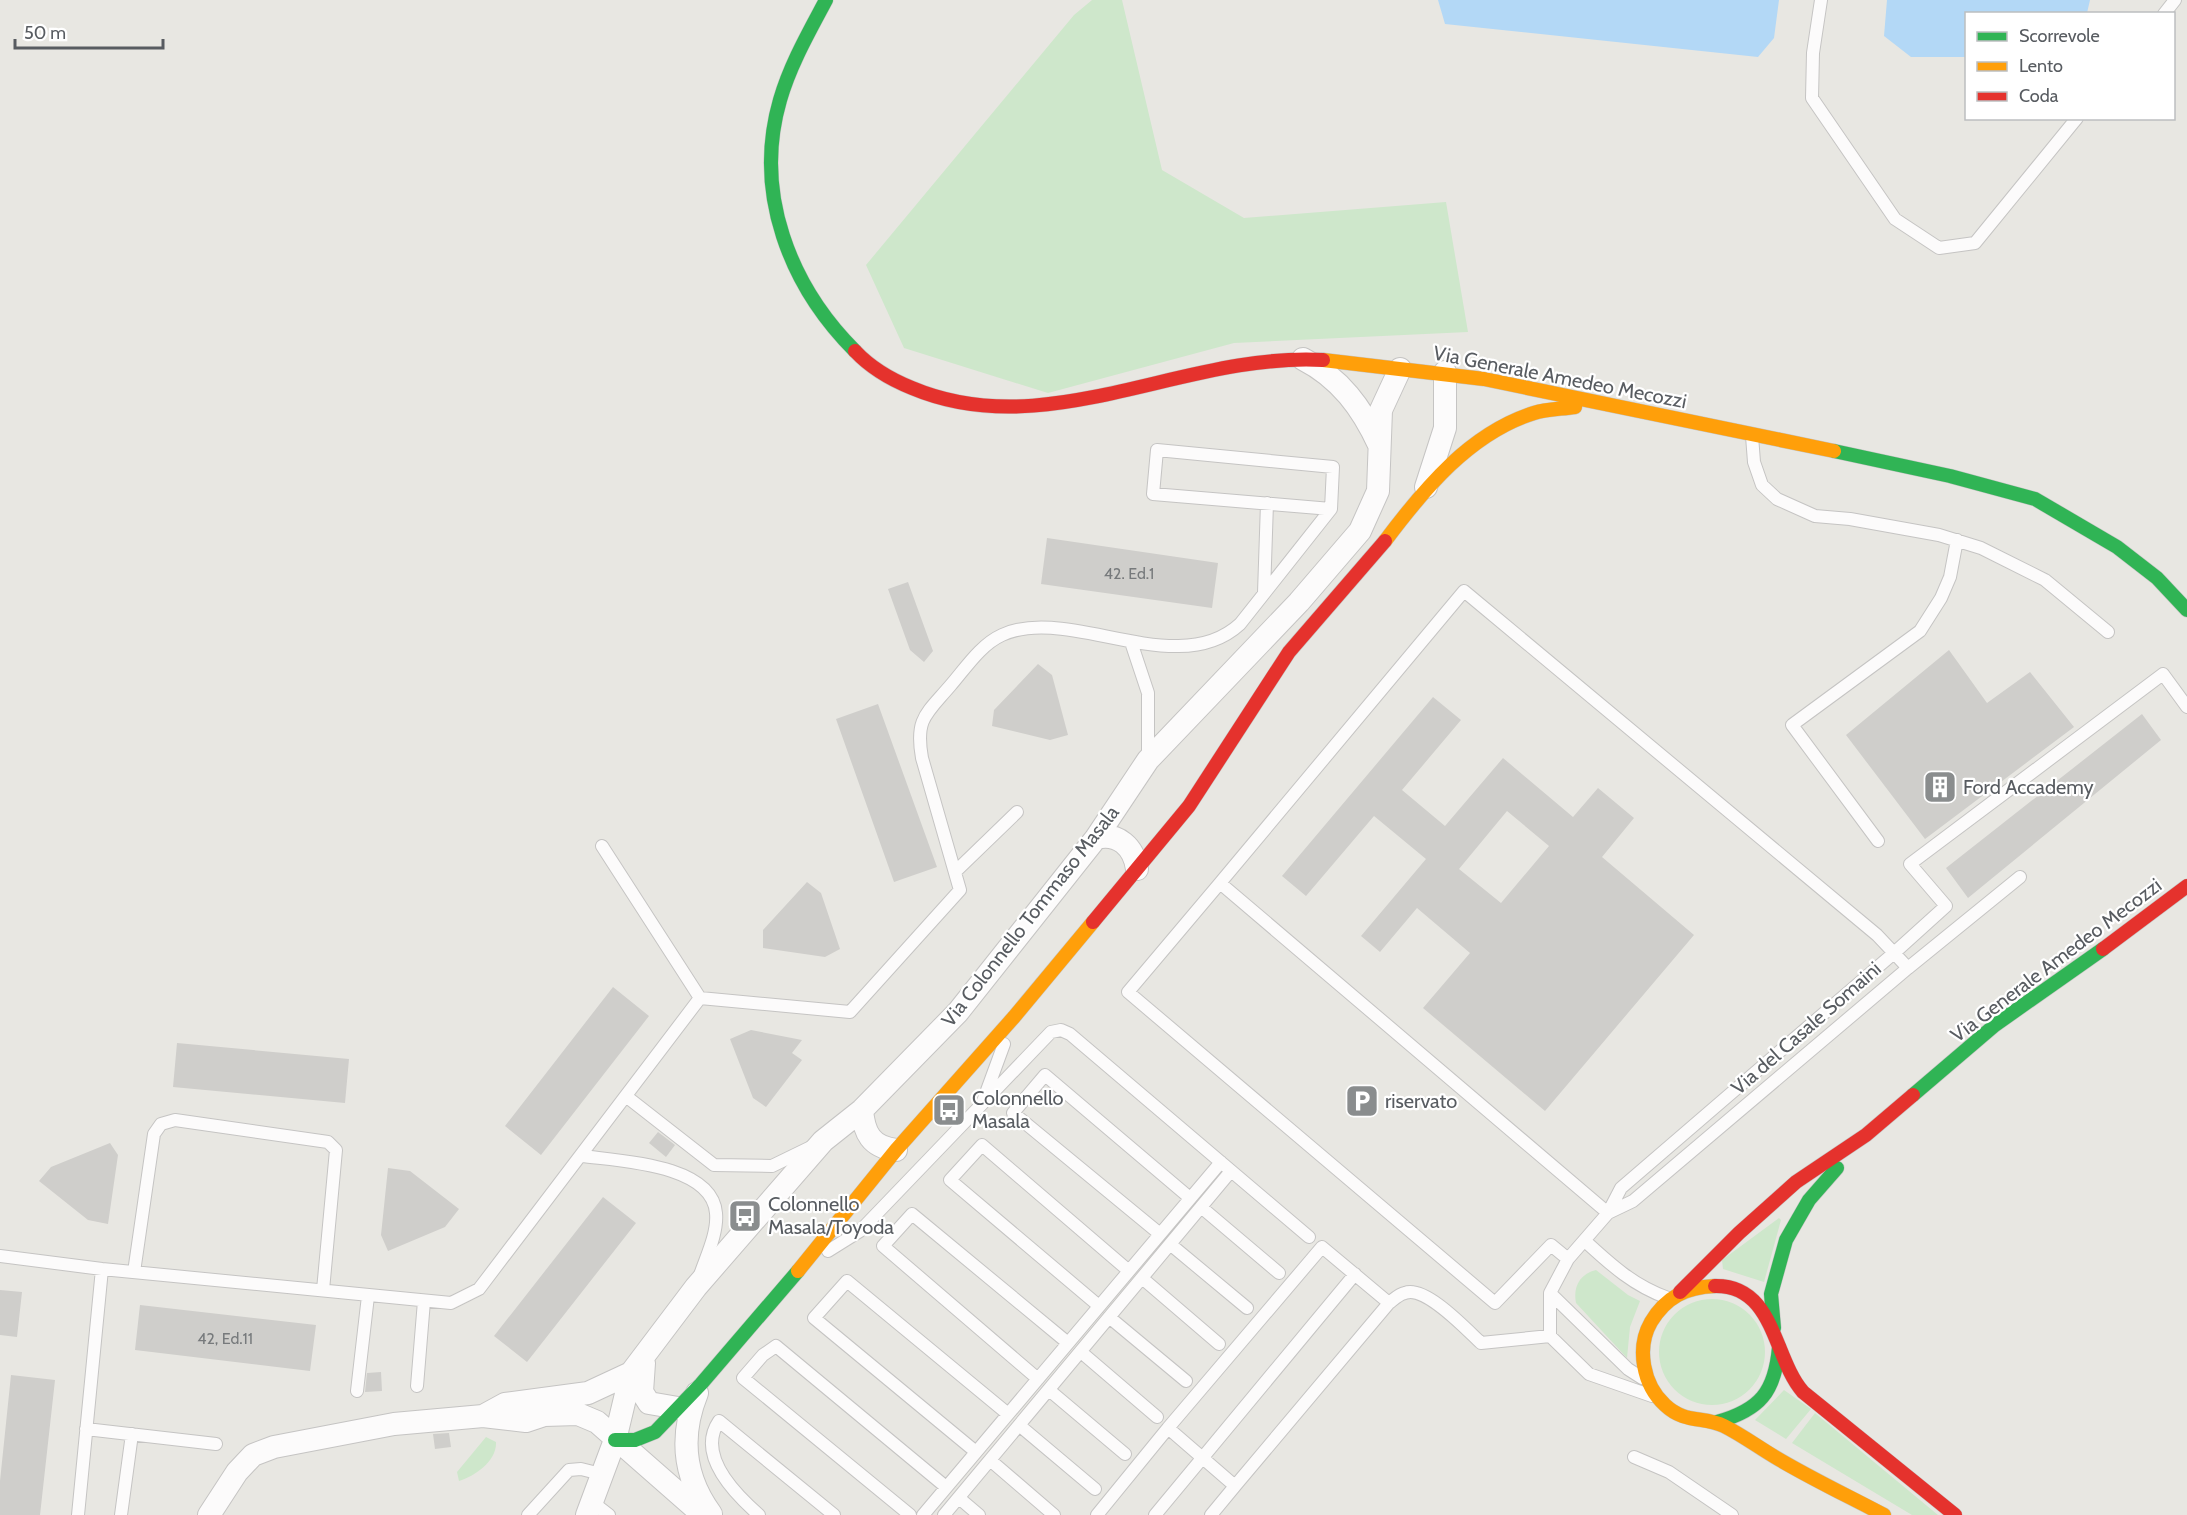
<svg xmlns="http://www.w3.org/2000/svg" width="2187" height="1515" font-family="Cabin,sans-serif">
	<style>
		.green { fill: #cee7cb }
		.water { fill: #b3d8f6 }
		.building { fill: #cfcecb; fill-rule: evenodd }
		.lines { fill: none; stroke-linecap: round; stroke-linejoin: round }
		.lane-casing { stroke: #c5c4c3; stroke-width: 14 }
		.street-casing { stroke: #c5c4c3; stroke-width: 24 }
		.fast-casing { stroke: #c5c5c4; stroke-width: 15 }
		.slow-casing { stroke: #c5c5c4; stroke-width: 15 }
		.jam-casing { stroke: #c5c5c4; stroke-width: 15 }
		.lane { stroke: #fcfbfb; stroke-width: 12 }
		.street { stroke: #fcfbfb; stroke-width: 22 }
		.fast { stroke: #30b455; stroke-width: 14 }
		.slow { stroke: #ff9f0a; stroke-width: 14 }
		.jam { stroke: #e5322d; stroke-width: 14 }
		.labels { text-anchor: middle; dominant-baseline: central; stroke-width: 4.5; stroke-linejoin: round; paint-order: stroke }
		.number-label { font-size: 16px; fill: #777a7c }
		.street-label { font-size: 20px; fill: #585c61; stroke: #fff }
		.poi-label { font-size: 20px; fill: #585c61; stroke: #fff; text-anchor: start }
	</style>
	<rect width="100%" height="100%" fill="#e8e7e2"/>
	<path class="green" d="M1092,0H1122L1162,170L1244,218L1446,202L1468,332L1234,343L1048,393L904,348L866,265L1074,15Z
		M1779,1218L1781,1220L1764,1282L1723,1269L1722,1260Z
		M1596,1270L1628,1295L1640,1301L1630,1327L1627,1358L1576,1303C1573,1288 1579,1274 1596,1270Z
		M1659 1352a53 53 0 1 1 106 0a53 53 0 1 1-106 0Z
		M1784,1390L1811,1409L1786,1439L1755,1420Z
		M1815,1413L1938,1515H1912L1792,1443Z
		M486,1437L496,1442C497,1461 475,1476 459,1481L457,1472Z"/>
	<path class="water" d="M1438,0H1779L1774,38L1758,57L1445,24Z
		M1887,0H2090L2087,13L1966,14V57H1911L1884,36Z"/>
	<path class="building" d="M1047,538L1218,563L1212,608L1041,584Z
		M908,582L933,651L924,662L910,650L888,589Z
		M1949,650L1987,703L2030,672L2074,727L1925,839L1846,735Z
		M1038,664L1052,675L1068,735L1050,740L992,726L994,710Z
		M1433,697L1461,720L1402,790L1445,826L1503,758L1573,817L1598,788L1634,818L1602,857L1694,935L1545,1111L1423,1008L1470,953L1417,908L1380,952L1361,936L1426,859L1374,816L1306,896L1282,876ZM1507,811L1549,846L1501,903L1459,869Z
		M878,704L937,867L894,882L836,719Z
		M2142,714L2161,740L1968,898L1946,868Z
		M807,882L821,893L840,949L825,957L763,948V930Z
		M613,987L649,1016L541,1155L505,1126Z
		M751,1030L802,1040L792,1053L802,1060L766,1107L753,1098L730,1039Z
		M177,1043L349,1059L345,1103L173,1087Z
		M658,1132L675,1145L666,1157L649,1143Z
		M110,1143L118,1155L108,1224L88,1220L39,1181L51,1167Z
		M388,1168L410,1171L459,1209L445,1227L388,1251L381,1235Z
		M603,1197L636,1223L527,1362L494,1336Z
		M0,1290L22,1292L17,1337L0,1335Z
		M140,1305L316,1325L310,1371L135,1350Z
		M381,1372L382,1391L365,1392L367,1373Z
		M11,1375L55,1380L40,1515H0V1481Z
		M449,1433L451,1447L435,1449L433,1434Z"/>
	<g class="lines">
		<g class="lane-casing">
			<path id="lane" d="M1821,0L1813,53L1812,98L1895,219L1939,248L1975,243L2077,118
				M2164,14L2175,0
				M1752,436L1754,462L1762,485L1777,499L1815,516L1850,519L1939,535L1981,548L2045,580L2108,632
				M1264,593L1267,503
				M1131,642L1148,693V758
				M1878,841L1792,725L1920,631L1941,598L1950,577L1957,540
				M602,846L700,998
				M955,872L1017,812
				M1220,883L1464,591L1877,935L1894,953L1946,906L1910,864L2163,674L2187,707
				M1908,968L2020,877
				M1004,1044L982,1104L1051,1032L1061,1030L1070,1034L1309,1237
				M627,1097L714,1165L772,1166L811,1147
				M582,1156C619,1161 712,1164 716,1213C718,1233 706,1257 700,1275
				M1201,1207L1279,1273
				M1608,1213L1633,1201L1908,968L1894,953L1621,1188L1608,1213L1568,1259L1550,1293V1336L1589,1374L1652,1396
				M1160,1234L1013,1113L1045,1075L1190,1198
				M1585,1241C1611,1265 1634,1286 1668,1298
				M1170,1244L1247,1308
				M828,1251L860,1231L982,1104
				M0,1256L102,1269L451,1303L479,1289L700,998L850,1012L960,890L922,758C915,719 926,714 950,686C965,669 980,645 1002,635C1068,604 1177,682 1240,624L1331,509L1333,467L1157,450L1153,494L1331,509
				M1568,1259L1551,1245L1495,1303L1128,992L1220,883L1608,1213
				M134,1272L154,1134L161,1124L175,1120L328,1142L336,1150L323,1290
				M1142,1278L1219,1344
				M1550,1293L1628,1369L1642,1378
				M1389,1303C1393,1300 1399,1294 1405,1293C1425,1285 1466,1329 1481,1343L1550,1336
				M1099,1306L950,1180L982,1145L1129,1271
				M1109,1317L1186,1381
				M1081,1352L1157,1417
				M1038,1379L883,1246L912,1214L1068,1343
				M417,1386L424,1301
				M1049,1390L1125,1454
				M357,1391L368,1296
				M1019,1425L1095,1489
				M1168,1428L1322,1247L1389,1303L1235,1486
				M86,1429L216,1444
				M976,1452L814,1318L847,1281L1008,1414
				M1634,1457L1669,1472L1732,1515
				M990,1460L1054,1515
				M959,1498L979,1515
				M591,1501L609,1515
				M78,1515L102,1269
				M121,1515L132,1434
				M528,1515L569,1470L581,1469L601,1474
				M759,1515C736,1495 696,1455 719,1421L834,1515
				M910,1515L743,1378L763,1355L776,1346L946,1487
				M923,1515L1221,1162
				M944,1515L1231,1171
				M1097,1515L1168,1428L1235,1486L1211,1515
				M1155,1515L1355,1274"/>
		</g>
		<g class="street-casing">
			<path id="street" d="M1303,359C1340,378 1362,408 1379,445
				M1426,487L1445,428V372
				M1096,838C1118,832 1134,847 1137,869
				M862,1110C864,1133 871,1147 896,1150
				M644,1363L642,1392L649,1403L678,1408
				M697,1393C680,1435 683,1476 711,1514
				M483,1416L505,1404L588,1393L631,1373
				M209,1515L237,1472L253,1455L274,1447L394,1424L483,1416L526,1421L544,1415L578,1414L597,1422L703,1515
				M587,1515L615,1440L631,1373L696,1287L823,1141L862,1110L958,1012L1096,838L1148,760L1299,602L1360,531L1378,491L1381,410L1400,369"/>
		</g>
		<g class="fast-casing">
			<path id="fast" d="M826,0C809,32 790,65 780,100C753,193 790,286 855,351
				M1834,451L1950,476L2035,499L2117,547L2157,578L2187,610
				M1913,1095L1995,1025L2103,949
				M1774,1328L1771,1294L1786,1240L1809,1200L1837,1168
				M1717,1422C1760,1410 1775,1392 1779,1347
				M615,1440H635L655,1432L701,1384L798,1271"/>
		</g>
		<g class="slow-casing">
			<path id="slow" d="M1323,360L1484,379L1834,451
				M1385,541C1424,489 1470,433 1534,413C1546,409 1562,409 1575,407
				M798,1271L896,1150L1014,1017L1093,922
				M1715,1286C1686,1287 1666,1297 1651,1322C1636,1348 1643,1385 1665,1405C1685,1424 1704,1416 1724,1426C1742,1435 1758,1447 1775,1457C1810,1478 1848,1496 1884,1515"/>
		</g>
		<g class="jam-casing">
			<path id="jam" d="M855,351C870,367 892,380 912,388C1047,445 1184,352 1323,360
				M1093,922L1189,806L1289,652L1385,541
				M2103,949L2187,886
				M1715,1286C1775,1285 1773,1358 1803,1392L1955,1515
				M1680,1292L1739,1233L1796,1182L1866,1135L1913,1095"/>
		</g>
		<use href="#lane" class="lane"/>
		<use href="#street" class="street"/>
		<use href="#fast" class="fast"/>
		<use href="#slow" class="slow"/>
		<use href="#jam" class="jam"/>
	</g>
	<defs>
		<g id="building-square" transform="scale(1.725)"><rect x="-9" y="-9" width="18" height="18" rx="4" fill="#8a8d8e" stroke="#fff"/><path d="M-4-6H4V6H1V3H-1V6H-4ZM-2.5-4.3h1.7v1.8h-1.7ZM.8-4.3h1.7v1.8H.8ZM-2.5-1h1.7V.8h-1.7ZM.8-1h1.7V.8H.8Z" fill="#fff"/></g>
		<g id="parking-square" transform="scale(1.725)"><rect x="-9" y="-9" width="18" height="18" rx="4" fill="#8a8d8e" stroke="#fff"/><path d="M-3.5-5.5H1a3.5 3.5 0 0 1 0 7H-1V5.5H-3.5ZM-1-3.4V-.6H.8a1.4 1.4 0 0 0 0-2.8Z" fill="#fff"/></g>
		<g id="bus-square" transform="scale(1.725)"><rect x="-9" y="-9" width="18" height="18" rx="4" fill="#8a8d8e" stroke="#fff"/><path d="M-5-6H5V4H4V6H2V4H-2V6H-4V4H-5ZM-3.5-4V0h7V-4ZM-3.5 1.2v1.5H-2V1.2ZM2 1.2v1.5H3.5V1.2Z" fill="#fff"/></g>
	</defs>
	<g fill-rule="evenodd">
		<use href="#building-square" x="1940" y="787"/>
		<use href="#parking-square" x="1362" y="1101"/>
		<use href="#bus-square" x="949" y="1110"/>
		<use href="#bus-square" x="745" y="1216"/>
	</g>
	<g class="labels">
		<g class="number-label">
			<text x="1129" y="573">42. Ed.1</text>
			<text x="225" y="1338">42, Ed.11</text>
		</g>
		<g class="street-label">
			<text transform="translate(1560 377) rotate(11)">Via Generale Amedeo Mecozzi</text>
			<text transform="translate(1030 916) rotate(-52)">Via Colonnello Tommaso Masala</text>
			<text transform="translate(2056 960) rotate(-37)">Via Generale Amedeo Mecozzi</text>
			<text transform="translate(1806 1028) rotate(-41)">Via del Casale Somaini</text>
		</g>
		<g class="poi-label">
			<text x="1963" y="787">Ford Accademy</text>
			<text x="972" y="1098">Colonnello<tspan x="972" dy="23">Masala</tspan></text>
			<text x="1385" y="1101">riservato</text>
			<text x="768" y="1204">Colonnello<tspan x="768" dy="23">Masala/Toyoda</tspan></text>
		</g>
	</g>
	<rect x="1965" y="12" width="210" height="108" fill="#ffffff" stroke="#bcbec0" stroke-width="1.5"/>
	<rect x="1977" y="32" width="30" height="9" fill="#30b455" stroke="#bcbec0" stroke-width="1.5"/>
	<text x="2019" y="42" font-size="18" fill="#585c61">Scorrevole</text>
	<rect x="1977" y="62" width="30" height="9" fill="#ff9f0a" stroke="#bcbec0" stroke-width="1.5"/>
	<text x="2019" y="72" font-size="18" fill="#585c61">Lento</text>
	<rect x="1977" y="92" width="30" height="9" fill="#e5322d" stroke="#bcbec0" stroke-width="1.5"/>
	<text x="2019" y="102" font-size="18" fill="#585c61">Coda</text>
	<path d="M15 39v9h148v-9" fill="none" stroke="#585c61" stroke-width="3"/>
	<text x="24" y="39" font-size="18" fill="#585c61" stroke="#ffffff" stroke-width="4.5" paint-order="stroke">50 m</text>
</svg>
